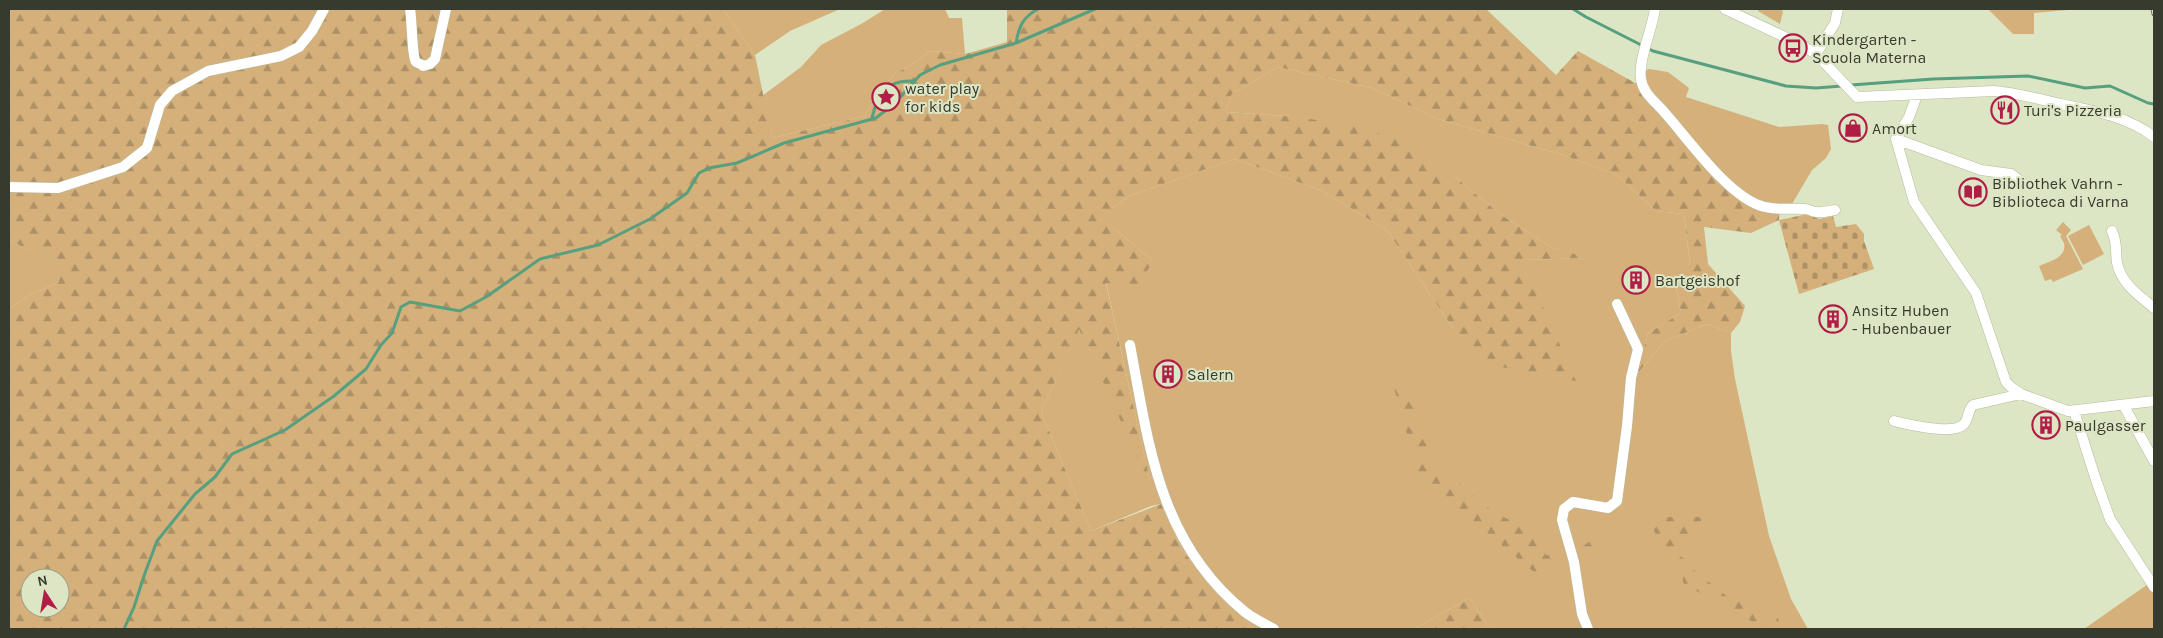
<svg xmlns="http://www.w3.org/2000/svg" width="2163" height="638" font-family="Karla,sans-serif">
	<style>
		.green { fill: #d5b07b }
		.forest { fill: url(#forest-firs); fill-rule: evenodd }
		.cemetery { fill: url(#cemetery-stones) }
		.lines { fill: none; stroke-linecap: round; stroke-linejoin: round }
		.stream { stroke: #56a07f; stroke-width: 3 }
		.minor-casing { stroke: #b4bc9c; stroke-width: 11 }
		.minor { stroke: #fff; stroke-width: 10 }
		.rail-casing { stroke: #6f7561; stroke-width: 5 }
		.rail { stroke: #dce5c4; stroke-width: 3; stroke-dasharray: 9; stroke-linecap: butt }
		.labels { text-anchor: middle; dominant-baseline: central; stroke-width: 4; stroke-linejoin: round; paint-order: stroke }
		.poi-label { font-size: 16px; fill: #373b2e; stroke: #dce5c4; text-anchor: start }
	</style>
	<defs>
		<pattern id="forest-firs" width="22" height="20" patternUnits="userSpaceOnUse" patternTransform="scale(1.25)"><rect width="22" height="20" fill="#d5b07b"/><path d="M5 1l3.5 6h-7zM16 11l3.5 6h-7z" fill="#ae9065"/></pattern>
		<pattern id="cemetery-stones" width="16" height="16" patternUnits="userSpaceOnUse" patternTransform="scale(1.25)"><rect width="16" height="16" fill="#d5b07b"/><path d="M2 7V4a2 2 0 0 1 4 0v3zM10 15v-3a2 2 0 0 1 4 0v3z" fill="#ae9065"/></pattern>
	</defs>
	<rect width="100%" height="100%" fill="#dce5c4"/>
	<path class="green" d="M723,9H840L790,31L755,55Z
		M885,9H945L949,18H962L965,54L930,51L909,67L895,73L871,105L865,116L772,138L762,96L801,67L821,45L863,23Z
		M1758,9H1779L1783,11L1780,24L1758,11Z
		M1988,9H2079L2034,13V34H2013Z
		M1278,67L1372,88L1438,119L1563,155L1617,175L1656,211L1684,214L1690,264L1674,275L1681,313L1648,333L1639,372L1665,341L1707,324L1731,333V351L1735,379L1769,536L1791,599L1808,629H1490L1470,598L1414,629H1254L1183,552L1161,504L1151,506L1091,531L1041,412L1079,328L1151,486L1106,282L1153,261L1113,227V208L1129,196L1235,159L1322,191L1387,230L1454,330L1521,260L1586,258L1553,248L1500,214L1454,176L1287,116L1225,112L1232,94Z
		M1649,69L1668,72L1689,88L1686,97L1779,127L1822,124L1828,125L1831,149L1826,158L1812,170L1792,204L1748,203L1646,89L1644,71Z
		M2063,222L2071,230L2066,236L2083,269L2053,282L2051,279L2045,281L2039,266C2050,261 2067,258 2064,243L2060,236L2062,235L2056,230Z
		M2089,225L2104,254L2083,265L2068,236Z
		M9,240L58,264L59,282L31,294L9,309Z
		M2151,582L2154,587V629H2084Z"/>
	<path class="forest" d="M9,9H723L755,55L772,138L865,116L871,105L895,73L909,67L930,51L965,54L1007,42V9H1486L1556,75L1578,51L1662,98L1691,138L1748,203L1780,204L1779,220L1751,233L1704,227L1708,264L1745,306L1740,322L1731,333L1707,324L1665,341L1638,373L1648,333L1681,313L1674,274L1690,264L1684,214L1656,211L1617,175L1563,155L1438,119L1372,88L1278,67L1232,94L1225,112L1287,116L1347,124L1398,139L1454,176L1500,214L1553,248L1589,258L1522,260L1576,381L1496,366L1454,330L1387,230L1322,191L1235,159L1129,196L1113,208V227L1153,261L1139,285L1106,283L1152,490L1079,329L1041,412L1091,531L1161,504L1183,552L1254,629H9V309L31,294L59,282L57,264L9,240ZM30,578H60V608H30Z
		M1403,385L1417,412L1420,428L1437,471L1445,470L1494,513L1536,531L1546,555L1578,550L1597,536L1613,549L1552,563L1535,573L1419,476L1394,388Z
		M1645,517H1701V529L1674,549L1694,570L1729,598L1778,617L1780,629C1755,629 1706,596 1683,583L1682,564L1658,552L1656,544V534Z
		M1470,598L1490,629H1414Z"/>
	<path class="cemetery" d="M1808,214L1819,219L1833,216L1836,227L1856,224L1864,234V241L1874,269L1799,294L1779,220Z"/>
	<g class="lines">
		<path class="stream" d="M1573,9L1586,17L1653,51L1786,86L1816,88L1842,86
			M1016,43C1019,26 1023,17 1038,9
			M1851,85L1933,79L2028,76L2085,88L2110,86L2148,103L2154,104
			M872,118C878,92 886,80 914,81
			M124,629L134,607L145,573L157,541L195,494L215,477L232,454L285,430L334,396L366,369L381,345L392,333L401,307L410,302L460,311L486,297L540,259L598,245L650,219L687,193L699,173L709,168L737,163L784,143L876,118L895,103L920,75L940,65L1016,43L1095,9"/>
		<g class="minor-casing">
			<path id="minor" d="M410,9C412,19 412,57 416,62C416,62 423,65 423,66L430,64L435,59L446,9
				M1655,9C1652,30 1638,60 1641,79C1643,94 1656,102 1665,113C1689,140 1723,189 1756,204C1771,211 1789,208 1805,209C1809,209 1812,212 1816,212C1822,213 1829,211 1835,210
				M1725,9L1800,44L1816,54L1857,97L1994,91C2017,93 2039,99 2061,104C2094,111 2127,116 2154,137
				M1816,54L1835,23L1838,9
				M1896,139L1914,202L1976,293L2006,382L2012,388L2021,394L2068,411L2154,401
				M1896,139L1981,170L2011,174L2023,183
				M1896,139L1909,117L1917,95
				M9,187L58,188L123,167L147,148L160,105L172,91L208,71L281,56L299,47L312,31L324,9
				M2112,231C2118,245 2115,249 2117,263C2121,283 2139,296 2154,308
				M1130,345C1149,446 1159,542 1245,612C1254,619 1265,624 1274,629
				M2124,406L2154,461
				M2074,411L2096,480L2110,519L2154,587
				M1894,421C1906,424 1952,435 1963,425C1969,420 1967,411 1973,405L2021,394
				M1588,629L1582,614L1574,562L1562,520L1564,509L1573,502L1608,508L1617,501L1627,426L1631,378L1638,349L1617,304"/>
		</g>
		<use href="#minor" class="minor"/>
		<g class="rail-casing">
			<path id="rail" d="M2153,9L2154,14"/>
		</g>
		<use href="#rail" class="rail"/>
	</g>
	<defs>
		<g id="bus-ring" transform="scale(1.4375)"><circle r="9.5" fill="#dce5c4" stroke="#b01e48" stroke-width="1.5"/><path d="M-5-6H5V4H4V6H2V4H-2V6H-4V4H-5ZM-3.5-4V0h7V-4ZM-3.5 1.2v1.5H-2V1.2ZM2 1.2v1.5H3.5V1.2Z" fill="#b01e48"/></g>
		<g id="sight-ring" transform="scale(1.4375)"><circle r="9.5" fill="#dce5c4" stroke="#b01e48" stroke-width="1.5"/><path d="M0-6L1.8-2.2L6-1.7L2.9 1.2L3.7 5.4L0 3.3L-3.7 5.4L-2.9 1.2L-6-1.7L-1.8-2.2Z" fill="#b01e48"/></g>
		<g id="restaurant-ring" transform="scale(1.4375)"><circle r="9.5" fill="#dce5c4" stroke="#b01e48" stroke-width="1.5"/><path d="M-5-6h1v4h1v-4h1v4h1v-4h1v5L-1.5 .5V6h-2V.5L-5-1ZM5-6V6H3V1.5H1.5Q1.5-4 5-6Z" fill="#b01e48"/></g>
		<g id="shop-ring" transform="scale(1.4375)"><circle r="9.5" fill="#dce5c4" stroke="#b01e48" stroke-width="1.5"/><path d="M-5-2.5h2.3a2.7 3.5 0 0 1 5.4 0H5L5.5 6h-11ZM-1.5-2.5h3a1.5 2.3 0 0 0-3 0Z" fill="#b01e48"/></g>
		<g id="library-ring" transform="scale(1.4375)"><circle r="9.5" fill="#dce5c4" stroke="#b01e48" stroke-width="1.5"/><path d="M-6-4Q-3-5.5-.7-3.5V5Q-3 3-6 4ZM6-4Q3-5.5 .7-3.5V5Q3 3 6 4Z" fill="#b01e48"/></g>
		<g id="building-ring" transform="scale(1.4375)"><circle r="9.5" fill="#dce5c4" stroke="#b01e48" stroke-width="1.5"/><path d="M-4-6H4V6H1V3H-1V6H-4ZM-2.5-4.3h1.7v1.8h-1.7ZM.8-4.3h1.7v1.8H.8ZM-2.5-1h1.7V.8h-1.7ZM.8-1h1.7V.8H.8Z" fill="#b01e48"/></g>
	</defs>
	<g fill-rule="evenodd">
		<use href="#bus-ring" x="1793" y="48"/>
		<use href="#sight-ring" x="886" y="97"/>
		<use href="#restaurant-ring" x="2005" y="110"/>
		<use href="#shop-ring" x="1853" y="128"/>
		<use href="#library-ring" x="1973" y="192"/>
		<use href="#building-ring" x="1636" y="280"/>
		<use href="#building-ring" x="1833" y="319"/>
		<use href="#building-ring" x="1168" y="374"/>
		<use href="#building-ring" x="2046" y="425"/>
	</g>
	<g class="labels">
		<g class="poi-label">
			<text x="1812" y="39">Kindergarten -<tspan x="1812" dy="18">Scuola Materna</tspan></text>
			<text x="905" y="88">water play<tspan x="905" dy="18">for kids</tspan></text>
			<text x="2024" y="110">Turi's Pizzeria</text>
			<text x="1872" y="128">Amort</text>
			<text x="1992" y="183">Bibliothek Vahrn -<tspan x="1992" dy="18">Biblioteca di Varna</tspan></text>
			<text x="1655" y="280">Bartgeishof</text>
			<text x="1852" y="310">Ansitz Huben<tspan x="1852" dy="18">- Hubenbauer</tspan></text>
			<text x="1187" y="374">Salern</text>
			<text x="2065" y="425">Paulgasser</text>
		</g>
	</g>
	<rect width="2163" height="638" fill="none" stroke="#373b2e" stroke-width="20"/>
	<g transform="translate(45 593) rotate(348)"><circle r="24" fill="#dce5c4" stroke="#9aa188"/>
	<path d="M0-4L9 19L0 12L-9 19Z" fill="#b01e48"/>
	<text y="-8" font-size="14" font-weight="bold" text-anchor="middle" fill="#373b2e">N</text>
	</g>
</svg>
